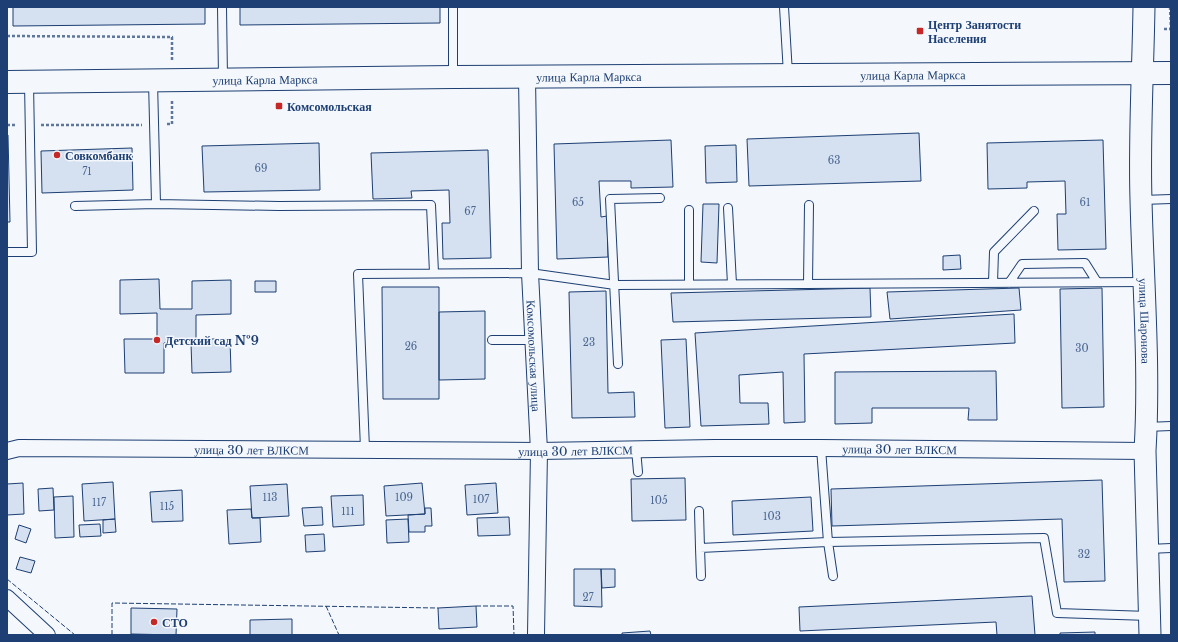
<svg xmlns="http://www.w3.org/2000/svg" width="1178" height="642" font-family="'Libre Baskerville',serif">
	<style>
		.building { fill: #d5e0f0; stroke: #1d3f73 }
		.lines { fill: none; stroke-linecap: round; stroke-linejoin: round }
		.service-casing { stroke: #1d3f73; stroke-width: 10 }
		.minor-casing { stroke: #1d3f73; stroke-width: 18 }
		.tertiary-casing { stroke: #1d3f73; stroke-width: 23 }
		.secondary-casing { stroke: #1d3f73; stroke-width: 24 }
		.path { stroke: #5e769c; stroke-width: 2.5; stroke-dasharray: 3 2; stroke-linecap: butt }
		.service { stroke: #f4f7fb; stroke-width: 8 }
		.minor { stroke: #f4f7fb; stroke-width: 16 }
		.tertiary { stroke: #f4f7fb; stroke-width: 21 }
		.secondary { stroke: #f4f7fb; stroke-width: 22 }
		.fence { stroke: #1d3f73; stroke-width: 1; stroke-dasharray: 5 2; stroke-linecap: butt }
		.poi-dot { fill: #c62828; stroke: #f4f7fb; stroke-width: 1.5 }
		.labels { text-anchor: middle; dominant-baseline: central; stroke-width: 3; stroke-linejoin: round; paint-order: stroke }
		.number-label { font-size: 10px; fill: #4b6792 }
		.poi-label { font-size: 12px; font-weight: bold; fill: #1d3f73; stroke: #f4f7fb; text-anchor: start }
		.street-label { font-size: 12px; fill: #1d3f73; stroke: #f4f7fb }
	</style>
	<rect width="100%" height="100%" fill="#f4f7fb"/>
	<path class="building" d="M13,7H205V24L13,26Z
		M240,7H440V23L240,25Z
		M919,133L921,181L749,186L747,139Z
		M7,135H8L10,222H7Z
		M671,140L673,187L631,188V181H599L601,217L607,216L608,257L557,259L554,144Z
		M1103,140L1106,249L1058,250L1057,214H1066L1065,181L1027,182V188L988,189L987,143Z
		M319,143L320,190L204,192L202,146Z
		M736,145L737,182L706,183L705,146Z
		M132,148L133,190L42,193L41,151Z
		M488,150L491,258L443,259L442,223H450L449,190L411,191L412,198L373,199L371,153Z
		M703,204H719L717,263L701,262Z
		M960,255L961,269L943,270V256Z
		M159,279L160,309H192V281L231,280V314L196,315V339H230L231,372L192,373L191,343H164V373H125L124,339H157V313L120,314V280Z
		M255,281H276V292H255Z
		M382,287H439V399H383Z
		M870,288L871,317L673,322L671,293Z
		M1019,288L1021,310L890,319L887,292Z
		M1102,288L1104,407L1062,408L1060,289Z
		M606,291L608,393L634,392L635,417L572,418L569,292Z
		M485,311V379L439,380V312Z
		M1014,314L1015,343L804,354L805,422L784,423L783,372L739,375L740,403H768L769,424L701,426L695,333Z
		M686,339L690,427L665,428L661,340Z
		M996,371L997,420H968L969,408H872V423L835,424V372Z
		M685,478L686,520L632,521L631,479Z
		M1102,480L1105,581L1064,582L1062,519L832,526L831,489Z
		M113,482L115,519L84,521L82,484Z
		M23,483L24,514L7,515V484Z
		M422,483L425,514L386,516L384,486Z
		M496,483L498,513L467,515L465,485Z
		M287,484L289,516L252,518L250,486Z
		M53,488L54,510L39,511L38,489Z
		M182,490L183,521L152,522L150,492Z
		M363,495L364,525L333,527L331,496Z
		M73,496L74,537L55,538L54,497Z
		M811,497L813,531L733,535L732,501Z
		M322,507L323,525L304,526L302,508Z
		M425,508H431L432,526H425V532H409L408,515L425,514Z
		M251,509L252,518H260L261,542L229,544L227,510Z
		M509,517L510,535L478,536L477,518Z
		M115,519L116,532L103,533V520Z
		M408,519L409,542L387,543L386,520Z
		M100,524L101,536L80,537L79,525Z
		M19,525L31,529L26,543L15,539Z
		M324,534L325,551L306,552L305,535Z
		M20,557L35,561L31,573L16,569Z
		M574,569H601L602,607L574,606Z
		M601,569H615V587L602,588Z
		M1032,596L1035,635H997L996,622L800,631L799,607Z
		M476,606L477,627L439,629L438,608Z
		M131,608L177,609L176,635L131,634Z
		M292,619V635H250V620Z
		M650,631L651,635H622V633Z
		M1095,632V635H1060V633Z"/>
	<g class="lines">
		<g class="service-casing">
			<path id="service" d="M222,7L223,78
				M784,7L788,74
				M453,76V7
				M153,81L156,204L279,206L431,205L434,273
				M1142,200L1171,199
				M75,206L156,204
				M728,208L732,284
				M689,210V284
				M7,252H32L29,83
				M993,283L994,252L1034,211
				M1009,283L1022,264L1085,263L1097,282
				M808,284L809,205
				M492,340H534
				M618,364L610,199L660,198
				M1146,427L1171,426
				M821,448L828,542L1044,538L1057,613L1149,616
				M365,449L358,274L530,273L615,285L1144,282
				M636,449L638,472
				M699,511L700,548L828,542L833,576
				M700,548L701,576
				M1148,549L1171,548"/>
		</g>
		<g class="minor-casing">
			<g id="minor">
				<path id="s1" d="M527,77L530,273L539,451L536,635"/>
				<path id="s2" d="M7,451L19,448L539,451L714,448H821L1145,451"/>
				<path d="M7,598L47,635"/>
			</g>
		</g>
		<g class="tertiary-casing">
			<g id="tertiary">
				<path id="s3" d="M1144,7C1143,71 1139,136 1141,200C1143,283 1150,368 1145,451L1150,635"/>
			</g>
		</g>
		<g class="secondary-casing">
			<g id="secondary">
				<path id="s4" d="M7,82L453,77L1171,73"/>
			</g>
		</g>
		<path class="path" d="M1170,7L1171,29
			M1164,29H1171
			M7,36L172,37V61
			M167,124H172V100
			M7,125H16
			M41,125H142"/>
		<use href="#service" class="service"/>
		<use href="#minor" class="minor"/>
		<use href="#tertiary" class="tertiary"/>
		<use href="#secondary" class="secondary"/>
		<path class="fence" d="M7,579L75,635
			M326,606L339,635
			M476,606H513L514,635
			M112,635V603L438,608"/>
	</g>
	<g class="poi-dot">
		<rect x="916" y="27" width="8" height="8" rx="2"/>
		<rect x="275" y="102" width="8" height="8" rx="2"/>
		<circle cx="57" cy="155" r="4"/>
		<circle cx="157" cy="340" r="4"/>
		<circle cx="154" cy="622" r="4"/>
	</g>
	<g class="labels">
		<g class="number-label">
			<text x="834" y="160">63</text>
			<text x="261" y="168">69</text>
			<text x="87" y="171">71</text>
			<text x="578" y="202">65</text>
			<text x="1085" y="202">61</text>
			<text x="470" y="211">67</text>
			<text x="589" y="342">23</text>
			<text x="411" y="346">26</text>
			<text x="1082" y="348">30</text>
			<text x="270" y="497">113</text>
			<text x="404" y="497">109</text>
			<text x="481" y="499">107</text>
			<text x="659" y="500">105</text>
			<text x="99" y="502">117</text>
			<text x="167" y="506">115</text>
			<text x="348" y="511">111</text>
			<text x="772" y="516">103</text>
			<text x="1084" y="554">32</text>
			<text x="588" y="597">27</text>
		</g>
		<g class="poi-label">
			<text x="928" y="24">Центр Занятости<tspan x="928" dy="14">Населения</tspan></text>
			<text x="287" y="106">Комсомольская</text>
			<text x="65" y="155">Совкомбанк</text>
			<text x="165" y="340">Детский сад №9</text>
			<text x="162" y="622">СТО</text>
		</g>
		<g class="street-label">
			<text stroke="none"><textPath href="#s4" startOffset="906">улица Карла Маркса</textPath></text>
			<text stroke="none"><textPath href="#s4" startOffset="582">улица Карла Маркса</textPath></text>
			<text stroke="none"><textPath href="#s4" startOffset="258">улица Карла Маркса</textPath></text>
			<text stroke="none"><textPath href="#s3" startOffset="314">улица Шаронова</textPath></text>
			<text stroke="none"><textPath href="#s1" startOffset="279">Комсомольская улица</textPath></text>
			<text stroke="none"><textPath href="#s2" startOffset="245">улица 30 лет ВЛКСМ</textPath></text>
			<text stroke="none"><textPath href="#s2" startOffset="893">улица 30 лет ВЛКСМ</textPath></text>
			<text stroke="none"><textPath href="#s2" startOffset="569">улица 30 лет ВЛКСМ</textPath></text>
		</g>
	</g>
	<rect width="1178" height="642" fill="none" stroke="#1d3f73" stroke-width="16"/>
</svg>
